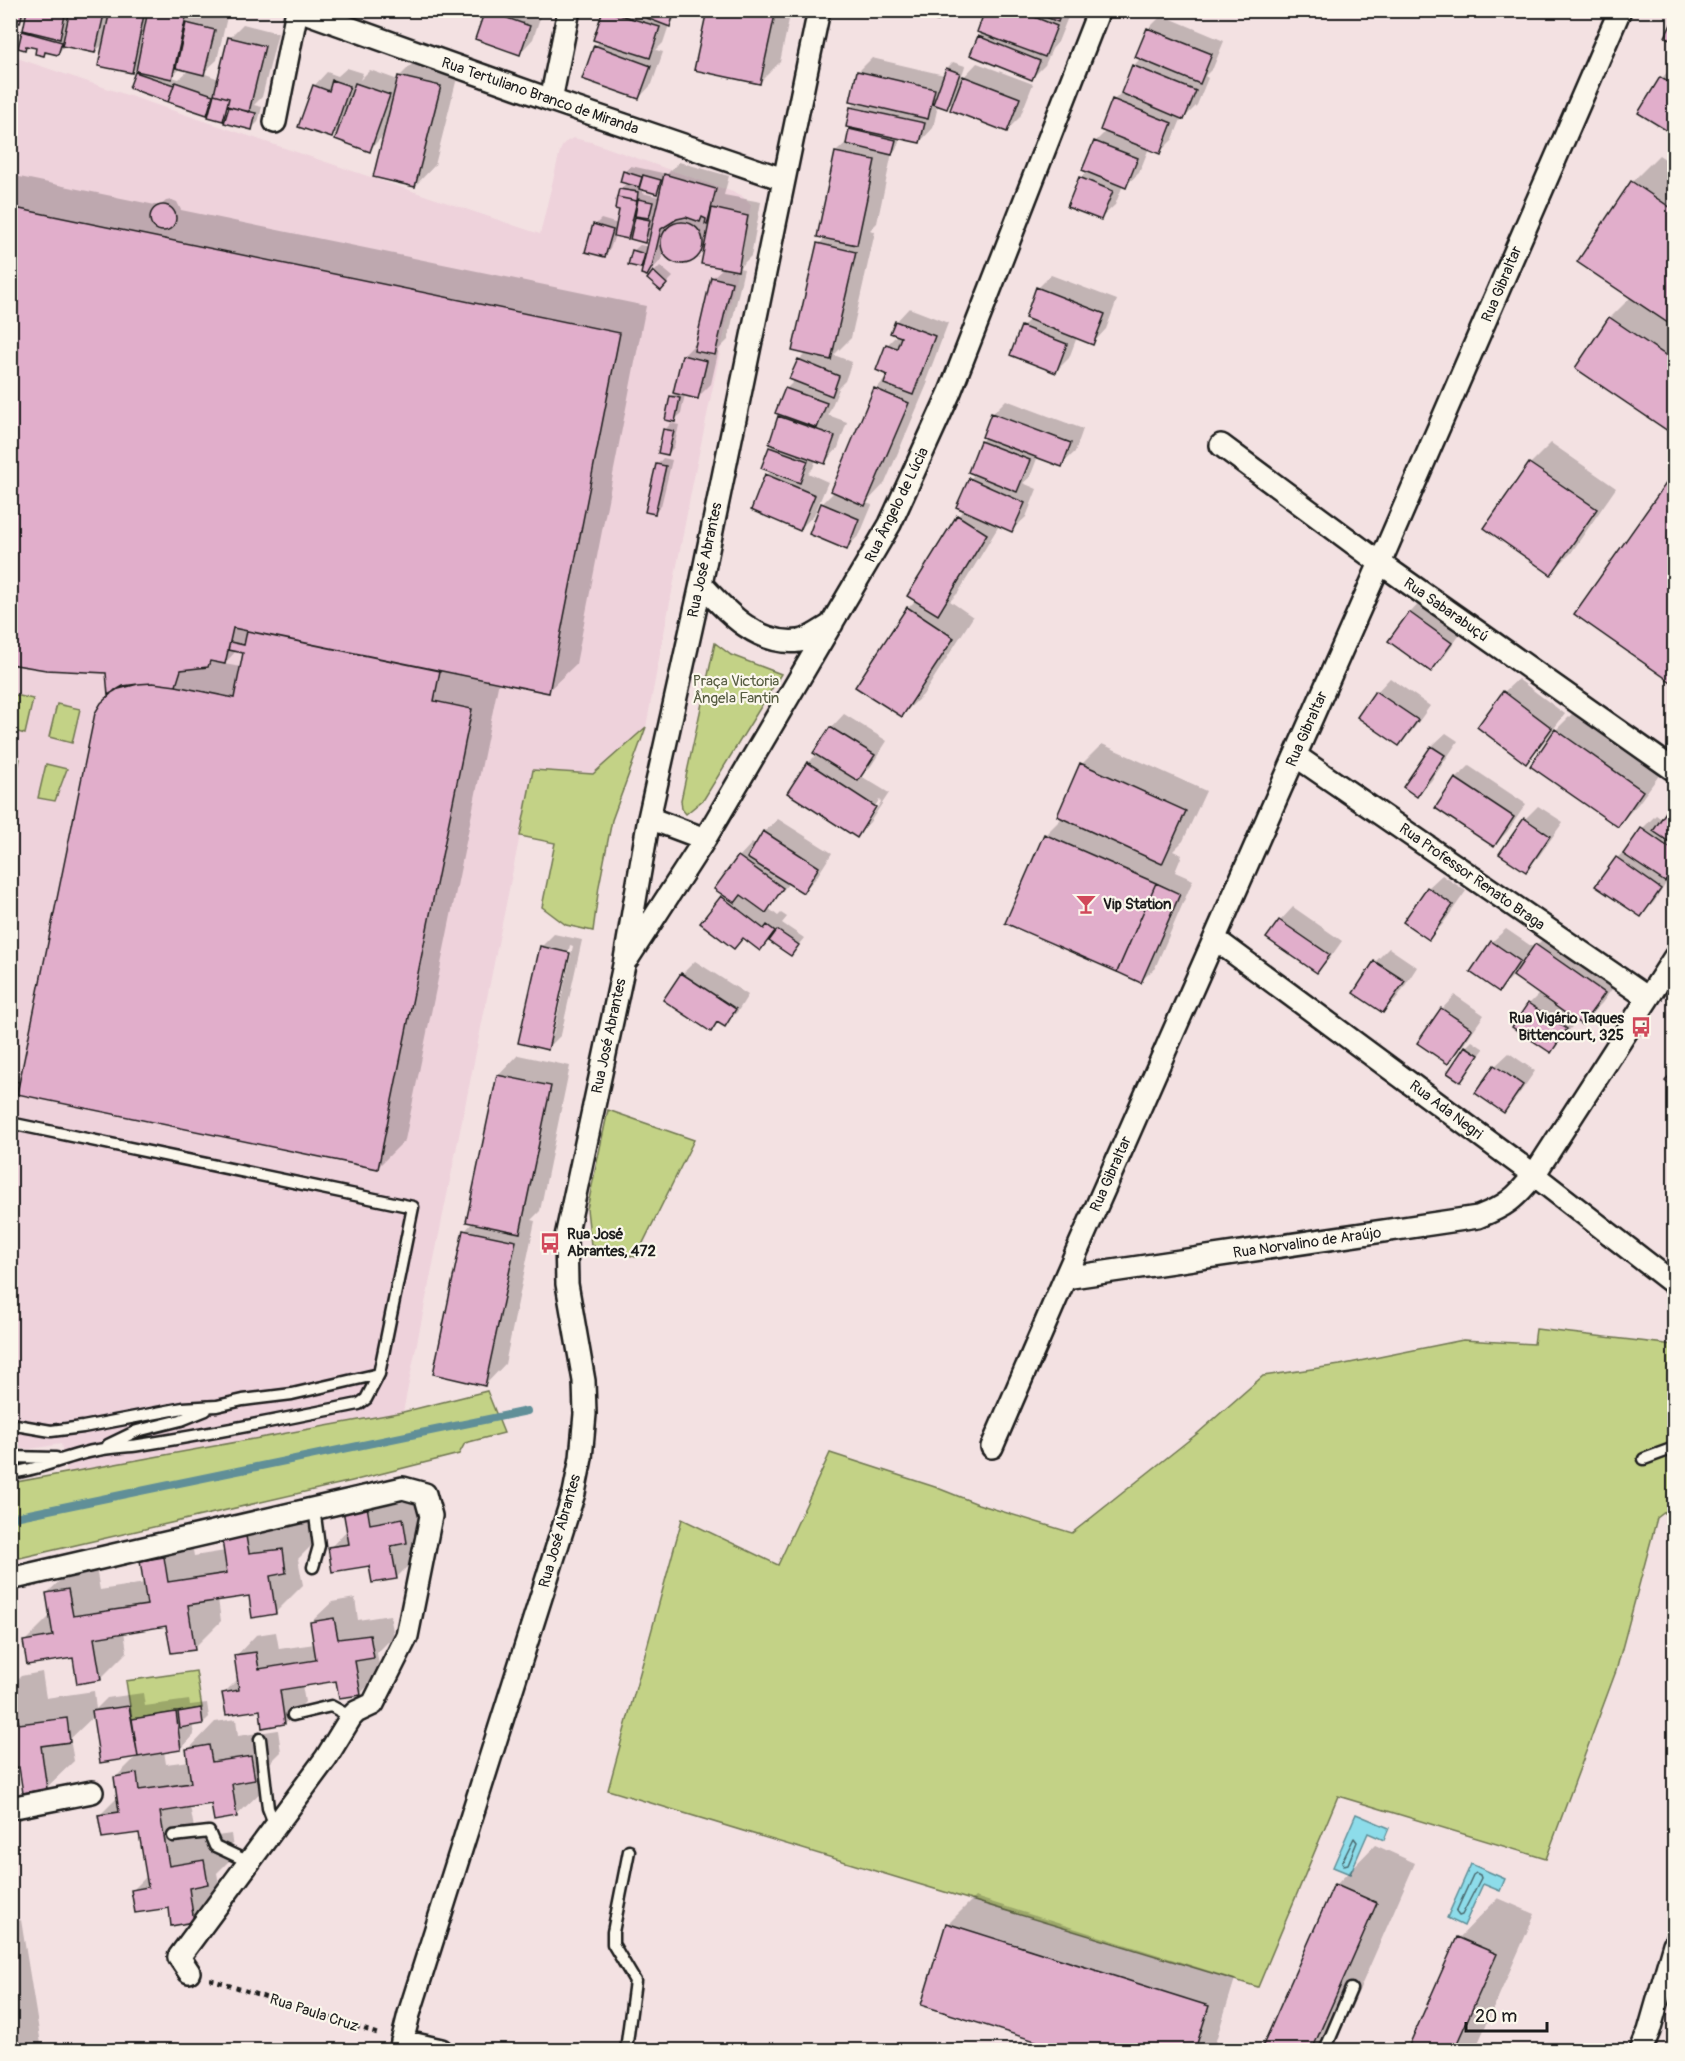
<svg xmlns="http://www.w3.org/2000/svg" width="1685" height="2061" font-family="Pangolin,sans-serif">
	<style>
		.built { fill: #eed2db }
		.green { fill: #c3d286; stroke: #707751; stroke-width: 1.5 }
		.water { fill: #8ddcea; stroke: #608f98; stroke-width: 1.5 }
		.shadow { fill: #0003; fill-rule: evenodd }
		.lines { fill: none; stroke-linecap: round; stroke-linejoin: round }
		.shore { stroke: #49696e; stroke-width: 1.5 }
		.stream { stroke: #608f98; stroke-width: 8 }
		.building { fill: #e1aecb; stroke: #1c1c1c; stroke-width: 1.5 }
		.lane-casing { stroke: #1c1c1c; stroke-width: 15 }
		.street-casing { stroke: #1c1c1c; stroke-width: 26 }
		.path { stroke: #1c1c1c; stroke-width: 4; stroke-dasharray: 4.5 4.5; stroke-linecap: butt }
		.lane { stroke: #fbf7ec; stroke-width: 10 }
		.street { stroke: #fbf7ec; stroke-width: 21 }
		.labels { text-anchor: middle; dominant-baseline: central; stroke-width: 4.5; stroke-linejoin: round; paint-order: stroke }
		.street-label { font-size: 15px; fill: #1c1c1c; stroke: #fbf7ec }
		.park-label { font-size: 15px; fill: #565c41; stroke: #fbf7ec }
		.poi-label { font-size: 15px; font-weight: bold; fill: #1c1c1c; stroke: #fbf7ec; text-anchor: start }
	</style>
	<rect width="100%" height="100%" fill="#f3e1e2"/>
	<filter id="ink" filterUnits="userSpaceOnUse"><feTurbulence type="fractalNoise" baseFrequency=".0167" numOctaves="2"/><feDisplacementMap in="SourceGraphic" scale="12" xChannelSelector="R" yChannelSelector="G"/><feConvolveMatrix kernelMatrix="1 2 1 2 8 2 1 2 1" color-interpolation-filters="sRGB"/></filter>
	<g filter="url(#ink)">
		<path class="built" d="M11,56L540,234L560,151L564,143L573,138L591,142L741,195L751,205L693,482L646,727L593,774L533,771L403,1412L67,1473L61,1444L31,1449L11,1448Z"/>
		<path class="green" d="M715,643L731,655L781,674L704,799L686,814L682,809L681,800Z
			M11,694L33,699L25,734L11,730Z
			M57,704L80,709L72,743L49,737Z
			M646,727L612,820L599,886L593,931L566,925L542,907L555,843L520,836L533,770L593,774Z
			M11,758L20,759L12,794H11Z
			M46,764L67,769L55,801L38,798Z
			M608,1110L694,1140L636,1257L591,1245L587,1209Z
			M1536,1329L1674,1345V1505L1657,1518L1616,1671L1546,1859L1338,1796L1258,1987L608,1790L682,1519L778,1565L830,1453L935,1487L978,1504L1072,1533L1198,1433L1263,1376L1340,1365L1463,1340L1534,1344Z
			M487,1391L504,1433L465,1443L459,1454L352,1481L11,1560V1483L403,1412Z
			M196,1671L202,1708L132,1719L126,1681Z"/>
		<path class="water" d="M1356,1814L1389,1828L1384,1840L1368,1833L1350,1874L1333,1867Z
			M1471,1864L1505,1879L1500,1891L1483,1884L1464,1926L1447,1918Z"/>
		<path class="shadow" d="M10,10H197L196,16L202,10L227,17L217,60L203,73L219,79L229,38L243,24L278,33L262,97L254,105L262,107L258,122L252,128L229,113L223,119L212,108L206,113L136,73L139,70L138,66L132,72L105,42L95,52L65,45L58,53L48,51L44,55L38,47L28,45L25,48L24,32L26,29L28,13L20,21ZM181,68L189,70L179,79L172,77Z
			M537,10L542,12L533,39L520,53L486,11Z
			M605,10H683L669,25L663,43L656,50L663,52L652,84L639,98L595,46L600,41L595,40Z
			M708,10H791L780,62L759,83Z
			M897,10H946L938,19Z
			M987,10H1067L1070,12L1058,42L1052,49L1045,65L1032,78L979,37L984,32Z
			M1162,15L1224,41L1213,68L1205,76L1208,78L1197,105L1184,118L1182,117L1173,139L1160,152L1149,148L1139,173L1125,186L1123,185L1115,205L1101,218L1080,178L1087,171L1095,142L1106,131L1114,100L1123,91L1134,65L1141,58L1148,29Z
			M420,56L460,66L435,165L415,186L385,134L369,150L341,127L332,137L314,86L327,72L338,76L347,68L363,73L360,80L370,70L398,80L399,77Z
			M872,58L944,75L947,68L953,62L965,66L960,81L977,63L1033,84L1020,117L1007,130L956,98L947,107L940,105L936,109L937,110L933,128L920,142L900,137L898,147L892,153L877,223L870,230L875,232L851,338L834,355L852,362L845,381L837,389H839L828,415L847,422L838,448L825,462L816,459L813,468L808,473L828,482L814,515L800,529L767,475L771,471L763,467L771,447L774,444L780,417L783,414L786,389L795,380L799,360L806,353L819,244L826,237L836,152L859,130L852,129L851,108L858,101V72Z
			M1674,65V134L1640,112L1662,78Z
			M1659,155L1674,165V434L1577,368L1610,318L1631,297L1632,182Z
			M679,162L729,176L724,195L761,202L751,256L739,268L744,269L728,340L719,349L711,384L698,397L685,394L681,414L674,420L671,397L676,392L683,356L697,342L712,278L724,267L706,247L696,257L686,262L675,261L664,254L660,261L647,275L645,262L640,267L633,251L640,245L649,247L652,233L644,241L633,233L628,238L615,235L610,249L604,256L595,225L601,219L618,224L620,189L627,183L624,172L631,166L667,174ZM663,186L660,197L642,193L643,188L657,192Z
			M10,175L160,206L166,201L172,200L177,202L181,210L646,306L576,664L548,691L499,681L405,1140L378,1167L21,1093L14,1103H10V1073L22,1075L110,696L108,672L10,663ZM237,650L244,652L241,667L224,664Z
			M660,266L673,277L661,289L654,272Z
			M1051,275L1117,300L1106,329L1093,343L1077,337L1069,358L1055,372L1012,354L1023,326L1030,319L1038,288Z
			M909,308L948,323L926,381L928,382L885,483L866,503L872,505L860,534L847,548L822,504L835,491L876,389L888,376L887,345L898,334L896,322ZM892,345L904,349L892,348Z
			M1006,400L1083,429L1075,452L1061,465L1038,456L1030,477L1023,483L1037,489L1026,517L1012,530L1000,524L958,593L950,601L973,617L923,695L902,715L908,608L916,600L958,516L965,509L970,479L975,474L969,471L981,441L986,437L992,414Z
			M671,423L679,425L674,447L668,454L665,430Z
			M1551,443L1616,488L1571,553L1551,573L1486,528L1530,464Z
			M663,458L672,460L661,506L655,513L657,465Z
			M1674,475V683L1576,614Z
			M1423,599L1464,629L1444,657L1431,670L1410,613Z
			M1390,678L1430,706L1412,731L1399,744L1359,716L1377,692Z
			M1518,679L1565,714L1539,748L1526,762L1504,692Z
			M1576,710L1663,770L1638,804L1618,825L1556,730Z
			M844,714L887,741L871,766L861,776L889,793L870,822L857,836L808,763L817,754L831,728ZM879,800L881,802L868,822H865Z
			M1446,733L1458,741L1431,781L1417,795L1405,787L1432,746Z
			M1102,744L1206,791L1183,841L1173,851L1182,855L1175,872L1193,880L1155,968L1141,981L1045,835L1063,817L1082,764Z
			M1469,766L1526,804L1507,832L1494,845L1456,779Z
			M1674,803V871L1654,902L1640,916L1617,858L1631,845L1642,829L1656,815L1663,820Z
			M1538,806L1563,822L1539,856L1526,870L1525,819Z
			M778,819L832,853L816,878L803,891L789,883L768,908L778,916L781,913L787,917L782,923L804,938L791,954L769,939L759,949L744,937L734,947L702,923L725,894L716,888L739,857L752,843L756,846L764,832Z
			M1442,875L1466,891L1442,925L1429,938L1428,888Z
			M1293,907L1342,941L1330,958L1317,971L1280,921Z
			M1557,925L1624,972L1602,1003L1582,1023L1577,1019L1564,1038L1550,1051L1514,1027L1529,1004L1540,993L1514,975L1499,990L1492,942L1506,929L1534,948Z
			M554,934L582,940L561,1035L548,1048L541,947ZM570,945L573,946L553,1035H550Z
			M1389,948L1417,967L1397,998L1383,1011L1355,992L1375,962Z
			M695,961L748,995L738,1011L724,1025L719,1022L711,1030L682,974Z
			M1455,995L1484,1015L1461,1048L1448,1062L1442,1009Z
			M1472,1041L1484,1049L1461,1080L1466,1047Z
			M1509,1053L1535,1071L1517,1097L1503,1111L1495,1066Z
			M518,1055L570,1066L540,1211L531,1220L535,1221L505,1364L485,1385L465,1231L473,1222L498,1076Z
			M387,1487L390,1504L423,1499L427,1521L413,1536L417,1557L396,1578L330,1548L348,1529L345,1510Z
			M309,1522L313,1544L298,1559L303,1585L275,1613L250,1594L218,1599L221,1621L194,1648L168,1625L124,1631L127,1652L100,1679L74,1656L25,1641L51,1615L47,1593L75,1566L95,1563L100,1590L145,1583L142,1562L169,1534L190,1531L194,1556L225,1551L223,1540L275,1527Z
			M355,1598L358,1620L390,1615L394,1636L377,1653L380,1673L360,1694L338,1679L302,1685L305,1702L285,1723L261,1708L224,1693L239,1678L236,1656L256,1635L276,1632L279,1649L315,1644L311,1622L332,1602Z
			M42,1672L46,1698L94,1691L96,1709L107,1698L143,1693L145,1706L189,1700L190,1705L207,1703L209,1717L203,1723L192,1724L194,1735L181,1749L164,1751L166,1764L189,1761L188,1750L215,1722L236,1719L238,1736L278,1730L281,1752L261,1772L264,1789L236,1816L213,1803L190,1806L196,1839L231,1834L234,1856L217,1873L221,1894L194,1921L170,1906L133,1890L148,1875L141,1831L99,1816L118,1797L115,1778L138,1755L101,1761L94,1716L70,1739L74,1761L46,1788L21,1765L10,1767V1686L21,1676Z
			M1375,1845L1415,1863L1333,2050H1263L1336,1885Z
			M975,1897L1235,1979L1213,2050H1069L922,2004L948,1924Z
			M1498,1898L1535,1914L1475,2050H1408L1459,1938Z
			M10,1904L13,1922L21,1920L42,2050H10Z"/>
		<g class="lines">
			<path class="shore" d="M1354,1838L1357,1842L1348,1864L1344,1865L1342,1862Z
				M1476,1873L1480,1875L1481,1878L1462,1915L1459,1916L1456,1912L1473,1875Z"/>
			<path class="stream" d="M10,1518L527,1411"/>
		</g>
		<path class="building" d="M10,10H23L20,23L10,21Z
			M27,10H66L60,39L23,30Z
			M70,10H105L95,53L62,46Z
			M110,10H145L132,73L98,66Z
			M148,10H158L186,17L172,79L136,71Z
			M485,10L530,26L520,55L475,39Z
			M508,10H526L524,16Z
			M603,10L660,27L650,58L593,40Z
			M626,10H675L670,27Z
			M707,10H776L760,84L694,70Z
			M890,10H940L938,21Z
			M985,10H1017L1057,26L1045,57L977,32Z
			M1029,10H1062L1058,22Z
			M1674,18V41L1665,37Z
			M186,23L215,30L204,75L176,68Z
			M1147,28L1212,54L1200,84L1135,57Z
			M22,31L62,42L58,55L45,52L44,56L35,54L36,48L26,46L25,50L18,48Z
			M978,36L1040,61L1032,80L970,55Z
			M228,37L265,46L249,112L227,106L229,98L214,94Z
			M594,45L651,66L639,99L582,79Z
			M1132,65L1196,91L1184,120L1121,93Z
			M946,68L960,73L947,109L933,104Z
			M857,71L935,89L928,119L850,101Z
			M135,72L174,85L168,102L129,88Z
			M398,76L441,86L415,187L373,177Z
			M963,76L1020,98L1007,132L950,110Z
			M1660,77L1674,86V135L1638,113Z
			M332,80L350,86L332,138L298,127L313,85L329,91Z
			M175,82L213,95L207,115L168,102Z
			M355,83L390,95L370,152L335,139Z
			M214,94L229,98L223,121L208,117Z
			M1112,99L1172,123L1160,154L1100,130Z
			M229,107L256,113L252,130L224,123Z
			M850,107L925,123L920,143L846,127Z
			M849,129L896,140L892,155L846,144Z
			M1094,141L1138,158L1126,188L1082,170Z
			M835,152L875,160L857,245L817,237Z
			M623,171L642,177L639,187L620,182Z
			M664,174L716,189L707,225L705,224L706,219L702,217L700,222L686,217L677,219L661,229L652,267L647,276L641,274Z
			M643,175L661,180L657,194L639,189Z
			M1079,177L1113,191L1101,220L1067,207Z
			M1631,181L1674,210V327L1577,262Z
			M619,189L638,192L637,201L617,197Z
			M617,197L637,201L628,239L614,236L619,210L615,209Z
			M638,199L653,202L649,218L635,216Z
			M150 218a13 13 0 1 1 26 0a13 13 0 1 1-26 0Z
			M10,207L620,333L549,693L233,628L225,664L210,661L208,667L181,670L176,686L153,683L138,684L123,686L108,695L106,673L46,670L10,664Z
			M712,208L748,216L738,271L701,264Z
			M635,217L650,220L645,243L630,239Z
			M661 243a21 21 0 1 1 42 0a21 21 0 1 1-42 0Z
			M593,224L613,230L605,257L585,252Z
			M817,243L856,252L831,360L792,351Z
			M632,250L645,254L641,268L628,265Z
			M653,271L667,284L661,291L647,279Z
			M711,277L732,282L715,355L694,351Z
			M1036,287L1105,314L1093,345L1025,318Z
			M1609,317L1674,361V435L1575,368Z
			M895,321L935,336L913,395L884,384L887,375L876,370L886,344L897,348L901,337L890,333Z
			M1021,326L1067,344L1056,373L1010,355Z
			M682,355L707,361L698,399L673,393Z
			M798,359L839,376L832,396L789,379Z
			M785,388L827,403L817,428L775,413Z
			M874,388L909,403L865,506L831,491Z
			M670,396L680,398L675,422L665,420Z
			M991,413L1071,443L1062,467L982,437Z
			M778,416L835,436L825,464L769,444Z
			M663,429L674,431L668,455L658,453Z
			M980,441L1030,460L1017,492L968,472Z
			M769,447L808,461L800,483L761,468Z
			M1529,463L1597,509L1551,575L1484,528Z
			M656,464L666,466L655,514L645,512Z
			M1674,472V684L1574,614Z
			M765,474L815,495L800,531L751,510Z
			M969,478L1025,503L1012,532L956,507Z
			M821,503L859,519L847,550L809,534Z
			M957,515L987,534L938,615L907,596Z
			M907,607L954,638L902,717L855,687Z
			M1409,612L1452,643L1431,672L1388,641Z
			M247,631L440,671L434,701L472,709L378,1169L17,1094L95,713L101,703L115,690L138,684L153,683L176,686L234,698L243,653L228,650L230,642L244,645Z
			M1375,691L1418,720L1399,746L1357,717Z
			M1503,691L1552,728L1526,764L1477,727Z
			M830,727L875,755L858,781L813,753Z
			M1555,729L1643,791L1618,827L1530,766Z
			M1431,746L1445,755L1417,797L1403,787Z
			M807,762L876,807L857,838L787,793Z
			M1080,763L1186,811L1162,864L1057,816Z
			M1455,778L1514,817L1494,847L1435,808Z
			M1672,803L1674,805V845L1653,831Z
			M1524,818L1550,836L1526,872L1499,854Z
			M1641,828L1674,851V869L1665,882L1623,854Z
			M763,831L819,867L803,893L747,858Z
			M1044,834L1156,883L1117,972L1005,923Z
			M738,856L783,888L766,913L741,895L735,903L714,889Z
			M1616,857L1661,889L1641,917L1595,886Z
			M1156,883L1180,894L1141,983L1117,972Z
			M1427,887L1453,905L1429,940L1403,922Z
			M721,896L764,929L767,925L775,931L760,951L743,938L734,949L700,923Z
			M1279,920L1330,955L1317,973L1266,938Z
			M777,930L799,945L791,956L769,941Z
			M1491,941L1520,961L1499,992L1470,972Z
			M1535,944L1605,993L1582,1025L1513,976Z
			M540,946L570,953L548,1050L518,1043Z
			M1374,961L1405,981L1383,1013L1353,993Z
			M681,973L736,1009L725,1027L717,1022L711,1032L663,1000Z
			M1528,1003L1567,1029L1551,1053L1512,1027Z
			M1441,1008L1472,1029L1448,1064L1417,1043Z
			M1465,1046L1479,1055L1461,1082L1447,1073Z
			M1494,1065L1523,1085L1504,1113L1475,1093Z
			M1674,1069V1088L1665,1081Z
			M497,1075L551,1086L520,1233L466,1222Z
			M10,1080L19,1082L14,1105L10,1104Z
			M463,1230L516,1241L485,1386L433,1374Z
			M367,1506L370,1524L403,1518L407,1543L391,1546L397,1579L372,1583L369,1566L332,1572L328,1547L349,1544L343,1510Z
			M246,1536L249,1553L283,1549L286,1573L270,1576L276,1614L252,1618L249,1596L188,1605L195,1650L171,1653L166,1626L94,1638L101,1680L77,1684L73,1658L27,1665L23,1641L53,1636L46,1593L68,1589L73,1616L147,1605L140,1561L164,1557L168,1582L227,1573L222,1540Z
			M334,1618L338,1639L370,1635L374,1658L355,1661L361,1695L339,1698L336,1681L280,1690L285,1724L262,1728L260,1710L226,1715L222,1693L239,1690L234,1655L256,1652L259,1669L316,1660L310,1622Z
			M10,1699H15L19,1724L67,1718L70,1742L41,1746L47,1789L23,1793L19,1767L10,1768Z
			M129,1706L138,1757L100,1763L92,1711Z
			M201,1708L203,1724L180,1728L178,1712Z
			M176,1712L181,1750L138,1757L132,1719Z
			M209,1745L212,1762L251,1756L255,1780L232,1784L237,1817L214,1821L211,1804L160,1812L169,1866L204,1860L208,1884L189,1888L194,1922L171,1926L169,1908L135,1913L131,1890L148,1887L139,1833L102,1838L98,1815L119,1812L114,1777L137,1773L139,1790L191,1783L186,1749Z
			M1334,1884L1377,1903L1312,2050H1261Z
			M946,1923L1209,2006L1195,2050H1064L921,2005Z
			M1457,1937L1497,1954L1454,2050H1407Z"/>
		<g class="lines">
			<g class="lane-casing">
				<path id="lane" d="M10,1123L413,1207L379,1374L366,1399L359,1404C286,1418 213,1434 139,1445C126,1447 112,1447 98,1450C68,1455 40,1470 10,1473
					M10,1424L51,1431L83,1427L183,1408L217,1406L243,1400L292,1394L379,1374
					M108,1445L137,1431L181,1420L206,1410
					M10,1457L56,1458
					M1644,1459L1674,1448
					M313,1567L319,1546L314,1508
					M293,1715L331,1706L351,1717
					M260,1739L268,1808L275,1826
					M173,1836L209,1832L215,1846L249,1862
					M626,2050L635,1981L613,1944V1932L629,1851
					M1325,2050L1351,1989"/>
			</g>
			<g class="street-casing">
				<path id="street" d="M299,10L551,100L783,179
					M551,100L569,10
					M275,122L297,10
					M1221,445L1380,563L1674,770
					M701,584C726,611 757,646 799,641C809,640 823,629 832,624
					M1296,756L1648,998
					M649,818L705,839
					M1215,939L1534,1175L1674,1284
					M628,958L705,839L890,524L950,392L1099,10
					M1065,1278L1478,1217C1506,1206 1515,1199 1534,1175L1674,958
					M992,1447L1065,1278L1380,563L1620,10
					M10,1579L403,1488L425,1494L431,1516L407,1636L373,1704L356,1712L351,1717L326,1758L179,1957L189,1972
					M10,1808L92,1792
					M402,2041L441,2050
					M400,2050L409,2014L574,1493L581,1458L585,1414L584,1381L567,1284L566,1237L624,965L649,818L701,584L819,10
					M1641,2050L1649,2031L1674,1944"/>
			</g>
			<path class="path" d="M210,1979L379,2034"/>
			<use href="#lane" class="lane"/>
			<use href="#street" class="street"/>
		</g>
	</g>
	<defs>
		<g id="bar-bare" transform="scale(1.62)"><path d="M-6-5H6L.8 .8V4.5H3.5V6h-7V4.5H-.8V.8Z" fill="#d1495b" stroke="#fbf7ec" stroke-width="2.5" paint-order="stroke"/></g>
		<g id="bus-bare" transform="scale(1.62)"><path d="M-5-6H5V4H4V6H2V4H-2V6H-4V4H-5ZM-3.5-4V0h7V-4ZM-3.5 1.2v1.5H-2V1.2ZM2 1.2v1.5H3.5V1.2Z" fill="#d1495b" stroke="#fbf7ec" stroke-width="2.5" paint-order="stroke"/></g>
	</defs>
	<g fill-rule="evenodd">
		<use href="#bar-bare" x="1086" y="904"/>
		<use href="#bus-bare" x="1641" y="1027"/>
		<use href="#bus-bare" x="550" y="1243"/>
	</g>
	<g class="labels">
		<g class="street-label">
			<text transform="translate(540 96) rotate(19)">Rua Tertuliano Branco de Miranda</text>
			<text transform="translate(1502 284) rotate(-67)">Rua Gibraltar</text>
			<text transform="translate(897 505) rotate(-64)">Rua Ângelo de Lúcia</text>
			<text transform="translate(705 560) rotate(-78)">Rua José Abrantes</text>
			<text transform="translate(1446 610) rotate(35)">Rua Sabarabuçú</text>
			<text transform="translate(1307 729) rotate(-66)">Rua Gibraltar</text>
			<text transform="translate(1472 877) rotate(35)">Rua Professor Renato Braga</text>
			<text transform="translate(609 1036) rotate(-78)">Rua José Abrantes</text>
			<text transform="translate(1446 1110) rotate(37)">Rua Ada Negri</text>
			<text transform="translate(1111 1174) rotate(-66)">Rua Gibraltar</text>
			<text transform="translate(1307 1243) rotate(-8)">Rua Norvalino de Araújo</text>
			<text transform="translate(560 1531) rotate(-74)">Rua José Abrantes</text>
			<text transform="translate(314 2013) rotate(18)">Rua Paula Cruz</text>
		</g>
		<g class="park-label">
			<text x="736" y="681">Praça Victoria<tspan x="736" dy="17">Ângela Fantin</tspan></text>
		</g>
		<g class="poi-label">
			<text x="1103" y="904">Vip Station</text>
			<text x="1624" y="1018" text-anchor="end">Rua Vigário Taques<tspan x="1624" dy="17">Bittencourt, 325</tspan></text>
			<text x="567" y="1234">Rua José<tspan x="567" dy="17">Abrantes, 472</tspan></text>
		</g>
	</g>
	<rect width="1685" height="2061" fill="none" stroke="#fbf7ec" stroke-width="36"/>
	<rect x="18" y="18" width="1649" height="2025" fill="none" stroke="#1c1c1c" stroke-width="2" filter="url(#ink)"/>
	<path d="M1466 2022v9h81v-9" fill="none" stroke="#1c1c1c" stroke-width="3"/>
	<text x="1475" y="2022" font-size="18" fill="#1c1c1c" stroke="#fbf7ec" stroke-width="4.5" paint-order="stroke">20 m</text>
</svg>
